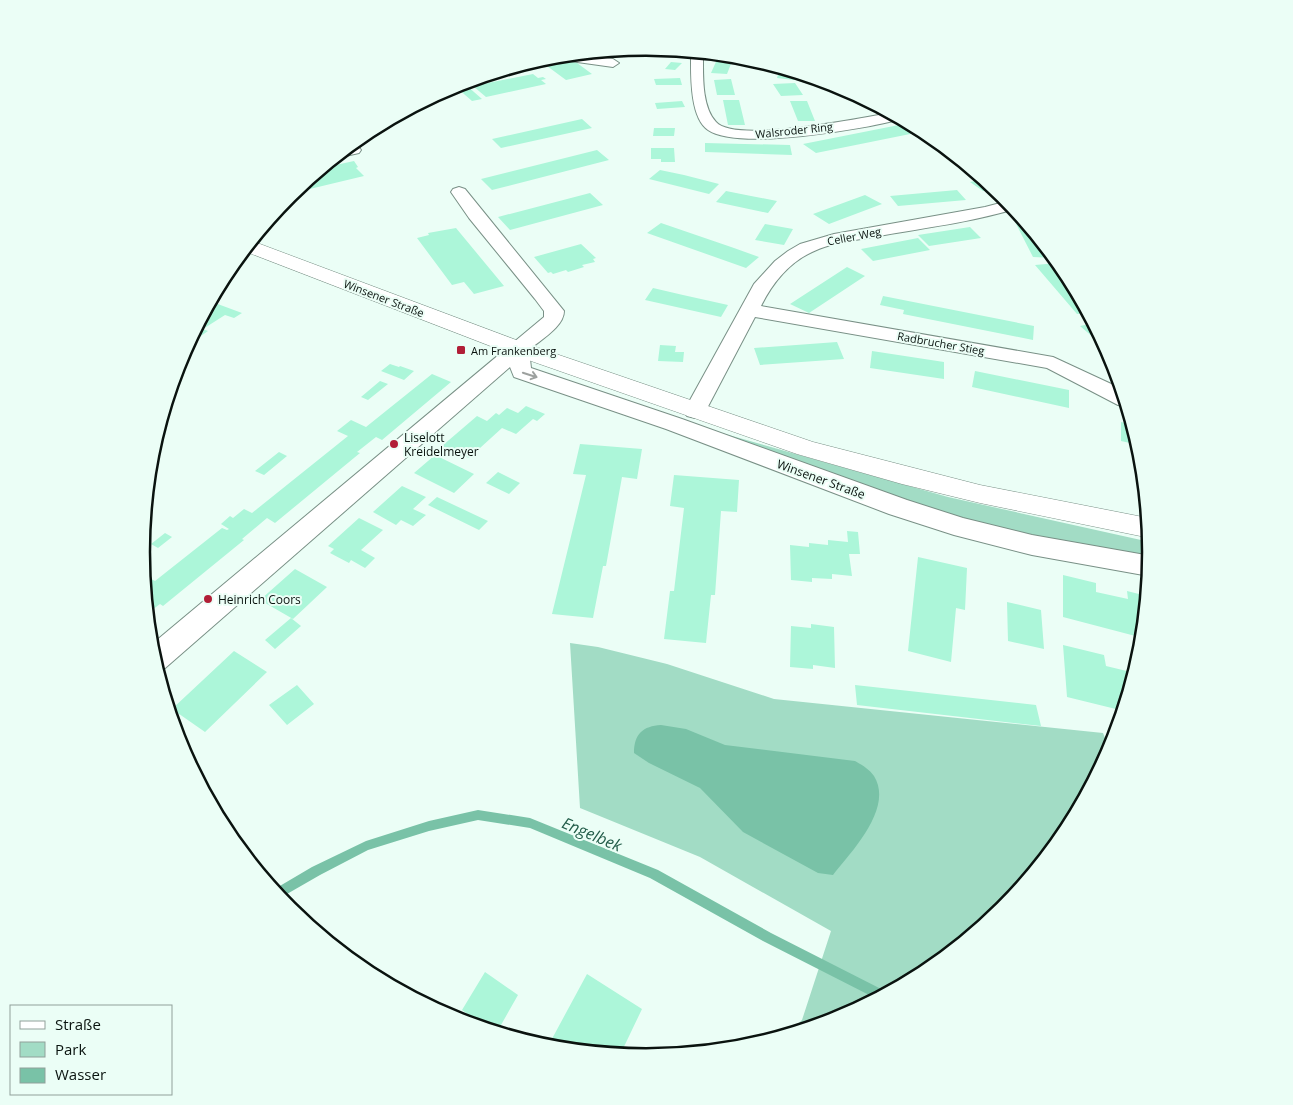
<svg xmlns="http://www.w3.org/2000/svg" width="1293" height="1105" font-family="'Open Sans',sans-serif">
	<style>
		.green { fill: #a2dcc5 }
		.water { fill: #79c2a7 }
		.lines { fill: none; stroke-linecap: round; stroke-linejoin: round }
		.stream { fill: #79c2a7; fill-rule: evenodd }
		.building { fill: #acf6d9 }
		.minor-casing { stroke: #799086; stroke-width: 2 }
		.secondary-casing { stroke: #799086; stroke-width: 1 }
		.minor { fill: #fff; fill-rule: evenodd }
		.secondary { fill: #fff; fill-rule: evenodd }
		.oneway { stroke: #9da19f }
		.poi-dot { fill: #b11e37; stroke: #ebfef6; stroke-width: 2 }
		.labels { text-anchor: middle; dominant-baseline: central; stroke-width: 4; stroke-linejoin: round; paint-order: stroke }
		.far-street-label { font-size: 11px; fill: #0a130f; stroke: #ebfef6 }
		.far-poi-label { font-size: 11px; fill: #0a130f; stroke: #ebfef6; text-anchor: start }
		.poi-label { font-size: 12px; fill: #0a130f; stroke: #ebfef6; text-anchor: start }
		.street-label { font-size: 12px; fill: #0a130f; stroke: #ebfef6 }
		.near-water-label { font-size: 16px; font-style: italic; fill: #235d4a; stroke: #ebfef6 }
		.rim { fill: none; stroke: #0a130f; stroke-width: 2.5 }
	</style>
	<rect width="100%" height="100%" fill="#ebfef6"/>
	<path class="green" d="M697,426L948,497L1150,542L1151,558L993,528L918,505Z
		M570,643L598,647L667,664L774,699L1103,733L1110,751L1066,833L1003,910L927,973L839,1019L785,1036L802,1020L831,931L700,857L580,808Z"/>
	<path class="water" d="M661,725L686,729L725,745L855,761C862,765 869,769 874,776C894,808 851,852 833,875L818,873L743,832L700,788L649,763L634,753C634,734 643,726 661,725Z"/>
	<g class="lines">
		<path class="stream" d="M478,810L530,818L658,870L771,933L887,992L888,994L877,999L763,941L650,878L530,828L478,820L429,831L368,850L320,875L280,898L273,890L312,867L366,841L429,821Z"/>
	</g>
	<path class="building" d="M719,55L734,56L727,74L711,73Z
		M573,60L592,74L566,80L547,66Z
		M671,62L682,63L675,70L665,69Z
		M780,68L796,73L794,80L777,78Z
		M533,74L538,78L543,77L546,79L541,80L546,84L486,97L473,86Z
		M680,78L682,85H656L654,79Z
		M731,79L735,95H717L714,80Z
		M795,83L803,95L781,96L773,84Z
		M466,85L482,99L472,101L456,87Z
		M723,100H739L745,125H728Z
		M682,101L685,107L657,109L655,103Z
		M790,101H807L815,121H798Z
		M868,101L874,104L888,112H876Z
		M582,119L592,128L501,148L492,139Z
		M909,123L925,131L816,153L803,144Z
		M654,128H675L674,136H653Z
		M705,143L790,145L792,155L705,152Z
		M651,148H674L675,162H661V159H651Z
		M597,150L609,160L492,190L481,179Z
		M354,161L358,167L356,168L364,176L293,193L322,168Z
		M660,170L684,175L719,184L709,194L649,179Z
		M984,179L991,185L995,189L983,191L970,182Z
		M957,190L966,200L898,206L890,196Z
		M726,191L751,196L777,201L768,213L716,202Z
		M590,193L603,205L510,230L498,217Z
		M865,195L882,204L829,224L813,214Z
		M1010,212H1017L1055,258L1033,257Z
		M661,223L734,248L759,257L746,268L647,233Z
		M765,224L793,229L784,245L755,240Z
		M970,227L981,238L929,246L918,235Z
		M456,228L504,286L474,294L464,282L452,285L417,238L429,235L428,233Z
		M918,238L930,250L873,261L861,249Z
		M581,244L596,258L593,259L595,262L582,265L584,267L568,272L566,270L553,274L551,272L548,273L534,257Z
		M1057,263L1069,277L1088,313L1077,314L1035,265Z
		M847,267L865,276L809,313L790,304Z
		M653,288L683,295L728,305L721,317L645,300Z
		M883,296L1034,326L1033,340L903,314L904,310L880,305Z
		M215,303L242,313L234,318L225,315L203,329L208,331L188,345L207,309Z
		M1094,323L1108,350L1080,326Z
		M837,342L844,359L760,365L754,348Z
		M660,345L676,346L675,352H684L683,362L658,361Z
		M872,351L944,362V379L870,368Z
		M390,364L399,367L400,366L414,371L404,380L381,371Z
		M975,371L1069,390V408L972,387Z
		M432,374L451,382L382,440L376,437L357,452L360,453L275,523L267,518L242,539L244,540L163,606L160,604L152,610L147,607L145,584L151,579L155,581L222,528L227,530L229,529L221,524L230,516L233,518L244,509L252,513L348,436L337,431L351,420L366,427Z
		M380,381L388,384L368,400L361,397Z
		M526,406L545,414L537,421L533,419L516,434L502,428L469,458L442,446L477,416L487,421L496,413L499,415L507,408L518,413Z
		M1121,422L1133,425L1139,445L1121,441Z
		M580,444L642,449L637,479L622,477L606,566H603L593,618L552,614L586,475L573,474Z
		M279,452L287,456L264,475L255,471Z
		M435,455L474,474L454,493L414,473Z
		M498,472L520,483L509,494L486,483Z
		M674,475L739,480L737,512L721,511L715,595H711L706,643L664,639L670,591H674L684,508L670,506Z
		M402,486L426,497L413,509L426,515L413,526L401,520L396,525L373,512Z
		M437,497L488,521L479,530L428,505Z
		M359,518L383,530L361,550L375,558L365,568L351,560L349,563L330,553L334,549L328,546Z
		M847,531L858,532L860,554H849L852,576L832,574V579L812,578V582L791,580L790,545L809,547V543L828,545V540L848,542Z
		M165,533L172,537L158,548L151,544Z
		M918,557L967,568L965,610L956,608L951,662L908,651Z
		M295,569L327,587L293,619L260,600Z
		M1063,575L1096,583V592L1128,599L1127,591L1147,596L1143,638L1063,617Z
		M1007,602L1041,610L1044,649L1008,641Z
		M291,618L301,626L275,649L265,640Z
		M811,624L834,627L835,668L813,665V669L790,667L791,626L811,628Z
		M1063,645L1104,655L1106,666L1135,673L1124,711L1067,697Z
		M234,651L267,672L205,732L172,709Z
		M297,685L314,704L287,725L269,705Z
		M855,685L1036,705L1041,726L857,705Z
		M485,972L518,995L497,1032L490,1030L462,1010Z
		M587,974L642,1009L620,1055L547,1048Z"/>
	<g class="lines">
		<g class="minor-casing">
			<path id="minor" d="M695,52L708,54L703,58C703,77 702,107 716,122C735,144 860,118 890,113L901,119C865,129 738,151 708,130C690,118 691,76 691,57Z
				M577,54L613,59L619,63L613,67L563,60L557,56Z
				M355,142L361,150L359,153L341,157L337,156Z
				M459,187L465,189L564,311C564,327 540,340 529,350L531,368L682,419L907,500L963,518L1032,535L1151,556L1149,576L1032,555L954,535L889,514L666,429L514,377L510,367L164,669L157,672L151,645L544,317V311L535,299L469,218L451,192L453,189Z
				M1008,201L1015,209C971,222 925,228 879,236C857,240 833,242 812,252C788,263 772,284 761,306L1053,357L1122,389L1127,407L1118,405L1047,368L755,317L703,416L695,418L687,416L684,411L754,284L775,261L788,251L800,244L834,234L985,207Z"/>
		</g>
		<g class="secondary-casing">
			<path id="secondary" d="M252,241L527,344L813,442L980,485L1148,518L1150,538L980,503L902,484L797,454L511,354L244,251Z"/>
		</g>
		<use href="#minor" class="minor"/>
		<use href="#secondary" class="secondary"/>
	</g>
	<defs><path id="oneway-shaft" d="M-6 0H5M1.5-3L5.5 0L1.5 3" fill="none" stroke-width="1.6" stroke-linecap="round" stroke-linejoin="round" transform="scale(1.25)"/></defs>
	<use class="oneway" href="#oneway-shaft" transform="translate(530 375) rotate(18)"/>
	<g class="poi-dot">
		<rect x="456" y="345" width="10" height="10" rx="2.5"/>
		<circle cx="394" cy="444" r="5"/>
		<circle cx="208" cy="599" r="5"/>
	</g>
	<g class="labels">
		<g class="far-street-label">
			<text transform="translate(794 130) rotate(-6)">Walsroder Ring</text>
			<text transform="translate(854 236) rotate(-11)">Celler Weg</text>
			<text transform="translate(384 298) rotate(21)">Winsener Straße</text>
			<text transform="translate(941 343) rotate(10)">Radbrucher Stieg</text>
		</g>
		<g class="far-poi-label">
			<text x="471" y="350">Am Frankenberg</text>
		</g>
		<g class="poi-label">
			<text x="404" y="437">Liselott<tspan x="404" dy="14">Kreidelmeyer</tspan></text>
			<text x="218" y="599">Heinrich Coors</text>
		</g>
		<g class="street-label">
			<text transform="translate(821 479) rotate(20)">Winsener Straße</text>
		</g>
		<g class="near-water-label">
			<text transform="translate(592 834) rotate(23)">Engelbek</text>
		</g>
	</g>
	<path d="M0 0H1293V1105H0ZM150 552a496 496 0 1 1 992 0a496 496 0 1 1-992 0Z" fill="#ebfef6" fill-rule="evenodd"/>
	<path class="rim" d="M150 552a496 496 0 1 1 992 0a496 496 0 1 1-992 0Z"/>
	<rect x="10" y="1005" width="162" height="90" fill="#ebfef6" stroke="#91a09a"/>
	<rect x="20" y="1021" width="25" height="8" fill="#ffffff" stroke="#91a09a"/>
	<text x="55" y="1030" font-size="15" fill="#0a130f">Straße</text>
	<rect x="20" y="1042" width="25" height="15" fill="#a2dcc5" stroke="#91a09a"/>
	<text x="55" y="1055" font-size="15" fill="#0a130f">Park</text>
	<rect x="20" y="1068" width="25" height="15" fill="#79c2a7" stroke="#91a09a"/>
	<text x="55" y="1080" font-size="15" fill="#0a130f">Wasser</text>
</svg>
